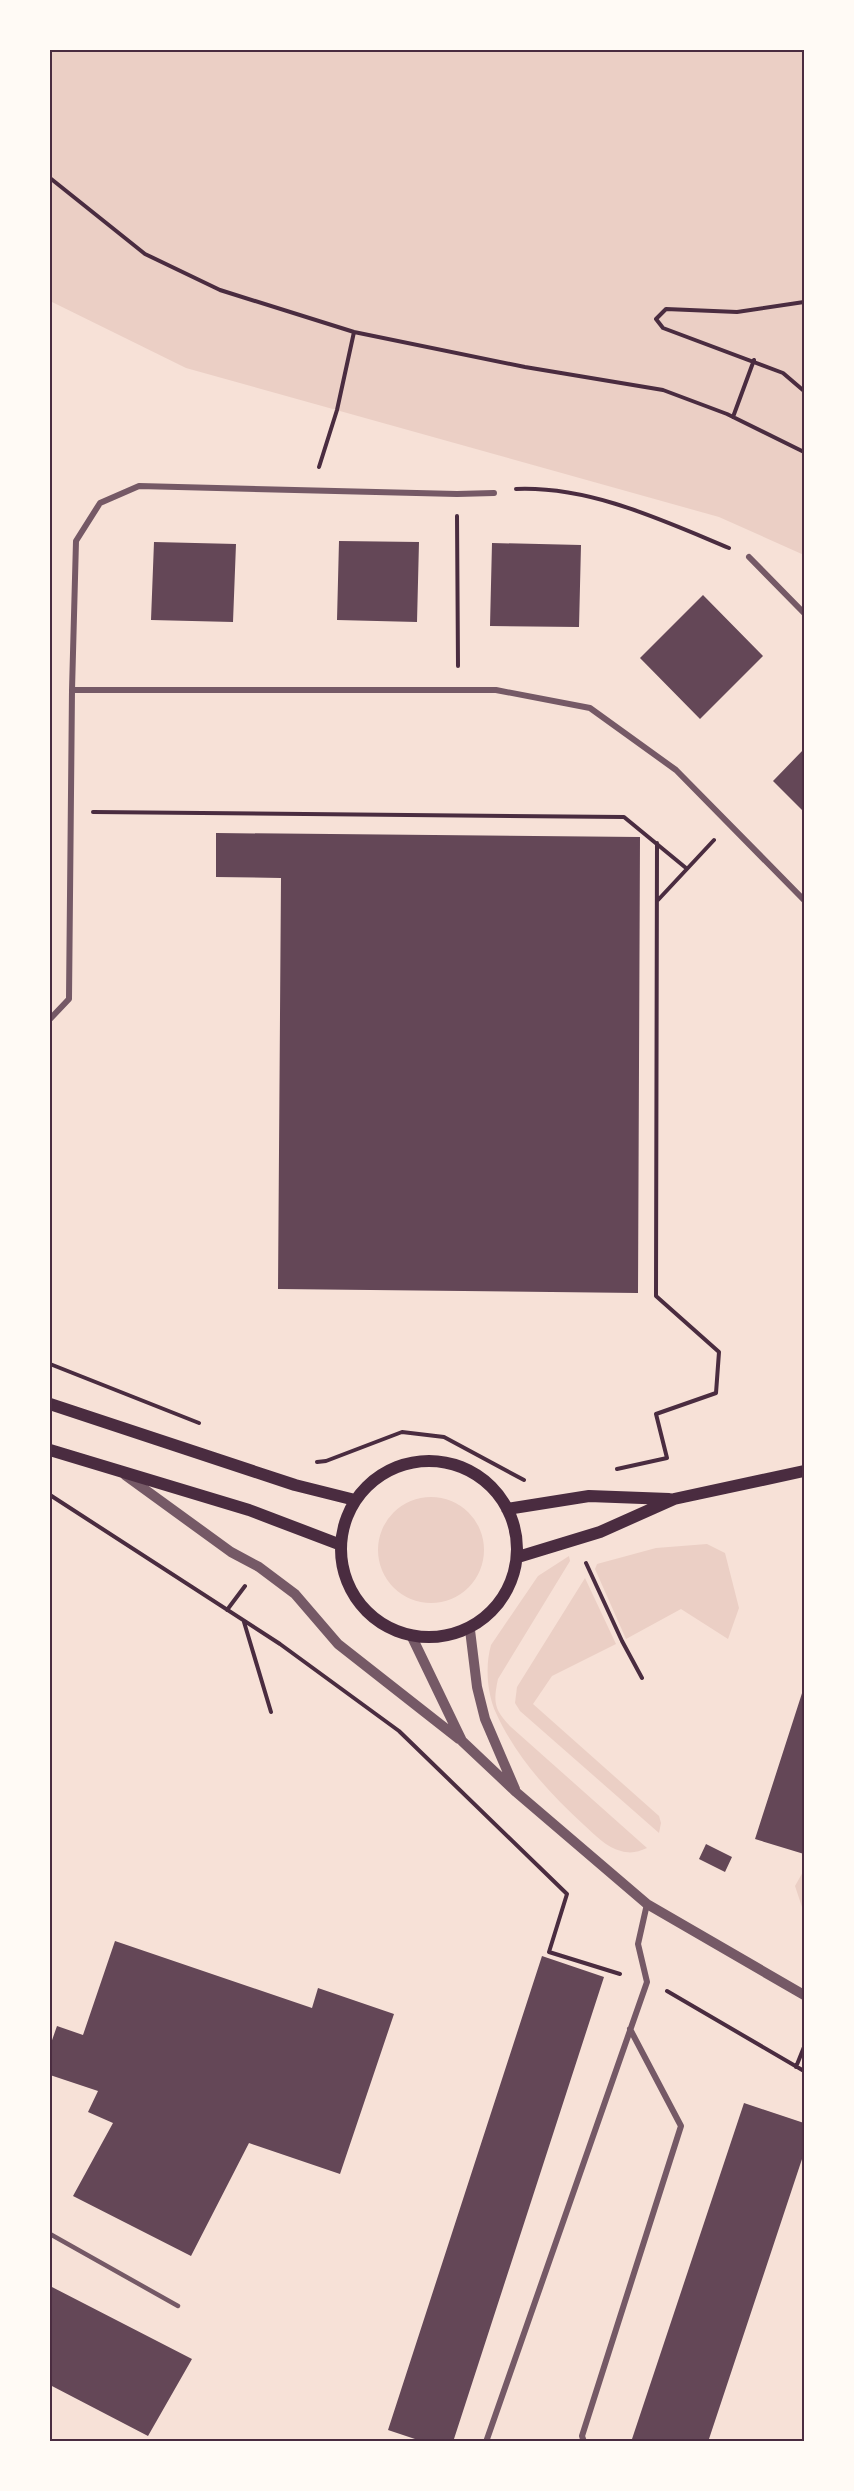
<svg xmlns="http://www.w3.org/2000/svg" width="854" height="2491" font-family="'Work Sans',sans-serif">
	<style>
		.green { fill: #ebcfc5 }
		.building { fill: #644757 }
		.lines { fill: none; stroke-linecap: round; stroke-linejoin: round }
		.path { stroke: #4a2c40; stroke-width: 4 }
		.service { stroke: #755966; stroke-width: 4.5 }
		.minor { stroke: #755966; stroke-width: 6 }
		.tertiary { stroke: #755966; stroke-width: 10 }
		.secondary { stroke: #4a2c40; stroke-width: 12 }
		.neatline { fill: none; stroke: #4a2c40; stroke-width: 2 }
	</style>
	<rect width="100%" height="100%" fill="#f7e1d7"/>
	<path class="green" d="M50,50H804V555L719,517L186,368L50,301Z
		M378 1550a53 53 0 1 1 106 0a53 53 0 1 1-106 0Z
		M707,1544L725,1553L739,1608L728,1639L681,1609L626,1639L595,1569L597,1564L656,1548Z
		M569,1556L570,1561L498,1679C493,1702 494,1710 511,1727L647,1848C638,1852 631,1854 621,1851C606,1847 595,1835 584,1825C549,1793 516,1757 496,1713C487,1693 485,1666 491,1645L538,1576Z
		M585,1578L616,1644L552,1676L533,1704L659,1816L661,1823L659,1833L520,1711L515,1703L517,1687Z
		M804,1870V1909L802,1907L795,1886Z"/>
	<path class="building" d="M339,541L419,542L417,622L337,620Z
		M154,542L236,544L233,622L151,620Z
		M492,543L581,545L579,627L490,626Z
		M703,595L763,656L700,719L640,658Z
		M804,749V812L773,781Z
		M216,833L640,837L638,1293L278,1289L281,878L216,877Z
		M804,1687V1854L755,1839Z
		M706,1844L732,1857L725,1872L699,1859Z
		M115,1941L312,2008L318,1988L394,2014L340,2174L249,2143L191,2256L73,2196L113,2123L88,2112L98,2091L50,2075V2046L57,2026L83,2035Z
		M542,1956L604,1977L453,2442H424L388,2430Z
		M744,2103L804,2123V2153L708,2442H631Z
		M50,2286L192,2359L148,2436L50,2385Z"/>
	<g class="lines">
		<path class="path" d="M50,178L145,254L220,290L354,332L525,367L663,390L727,414L804,452
			M804,302L737,312L666,309L656,319L663,328L783,373L804,391
			M733,417L754,360
			M319,467L337,410L354,332
			M516,489C590,486 662,520 729,548
			M457,516L458,666
			M93,812L624,817L686,868
			M658,900L714,840
			M50,1364L199,1423
			M317,1462L326,1461L402,1432L444,1437L524,1480
			M617,1469L667,1458L656,1414L716,1393L719,1352L656,1296L657,843
			M50,1495L280,1644L399,1731L567,1894L549,1952L620,1974
			M586,1563L622,1641L642,1678
			M227,1610L245,1586
			M244,1622L271,1712
			M667,1991L804,2071
			M796,2067L804,2047"/>
		<path class="service" d="M50,2234L178,2306"/>
		<path class="minor" d="M749,557L804,613
			M72,690L76,541L100,503L139,486L457,494L494,493
			M50,1019L69,999L72,690H496L590,708L676,770L804,900
			M486,2442L647,1982L638,1944L647,1904
			M584,2442L582,2436L681,2126L630,2029"/>
		<path class="tertiary" d="M125,1475L231,1552L259,1567L295,1594L338,1644L459,1739
			M470,1630L477,1687L485,1719L515,1789
			M411,1635L462,1741L516,1792L647,1904L804,1995"/>
		<path class="secondary" d="M50,1404L295,1485L355,1500
			M50,1450L249,1510L341,1545
			M341 1549a88 88 0 1 1 176 0a88 88 0 1 1-176 0Z
			M507,1509L589,1496L669,1499
			M518,1557L600,1532L674,1499L804,1471"/>
	</g>
	<rect width="854" height="2491" fill="none" stroke="#fffaf5" stroke-width="102"/>
	<rect x="51" y="51" width="752" height="2389" class="neatline"/>
</svg>
